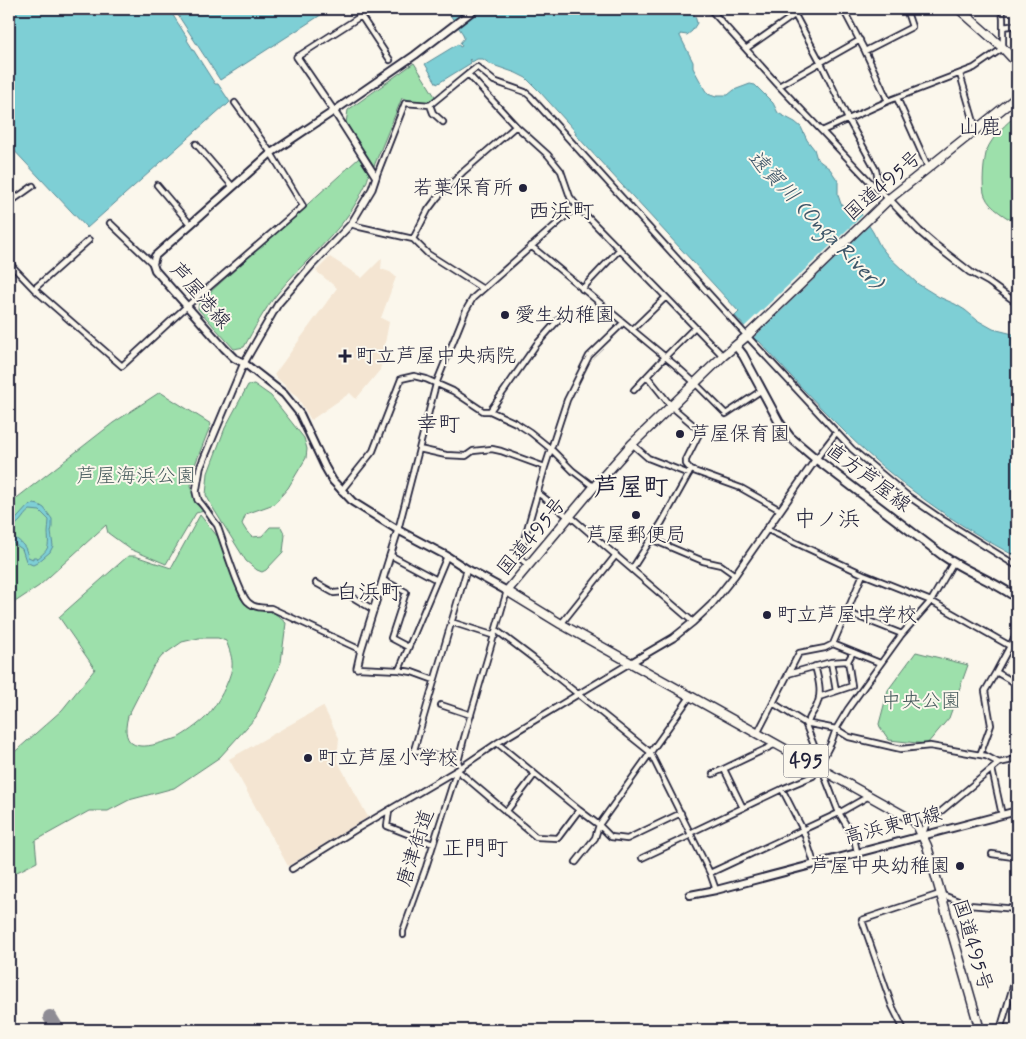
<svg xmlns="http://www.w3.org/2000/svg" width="1026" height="1039" font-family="Mynerve,'Klee One',sans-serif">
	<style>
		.built { fill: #f4e5d2 }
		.green { fill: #9de0ab; stroke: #608173; fill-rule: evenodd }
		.water { fill: #7ecfd5; stroke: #598a97; fill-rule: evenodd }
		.pier { fill: #fbf7ec }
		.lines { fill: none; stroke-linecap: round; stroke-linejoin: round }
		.taxiway { stroke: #8e8c94; stroke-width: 14 }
		.minor-casing { stroke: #22223b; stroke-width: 8 }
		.tertiary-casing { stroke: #22223b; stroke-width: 9 }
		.secondary-casing { stroke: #22223b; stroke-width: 10 }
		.primary-casing { stroke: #22223b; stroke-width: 11 }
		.trunk-casing { stroke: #22223b; stroke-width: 11 }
		.minor { stroke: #fbf7ec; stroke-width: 4.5 }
		.tertiary { stroke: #fbf7ec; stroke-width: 5.5 }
		.secondary { stroke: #fbf7ec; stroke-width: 6 }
		.primary { stroke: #fbf7ec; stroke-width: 7 }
		.trunk { stroke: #fbf7ec; stroke-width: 8 }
		.poi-dot { fill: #22223b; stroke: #fbf7ec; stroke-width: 2 }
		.labels { text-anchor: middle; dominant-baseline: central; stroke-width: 4; stroke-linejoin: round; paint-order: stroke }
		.shield { fill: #fbf7ec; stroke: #636270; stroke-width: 1 }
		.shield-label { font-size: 19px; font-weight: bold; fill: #22223b }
		.street-label { font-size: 20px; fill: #22223b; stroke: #fbf7ec }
		.poi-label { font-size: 20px; fill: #22223b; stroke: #fbf7ec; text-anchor: start }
		.park-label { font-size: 20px; fill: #475b5d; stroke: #fbf7ec }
		.water-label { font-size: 21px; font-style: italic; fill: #3e5669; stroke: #fbf7ec }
		.quarter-label { font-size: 22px; fill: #22223b; stroke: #fbf7ec }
		.district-label { font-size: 25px; font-weight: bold; fill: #22223b; stroke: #fbf7ec }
	</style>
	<rect width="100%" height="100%" fill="#fbf7ec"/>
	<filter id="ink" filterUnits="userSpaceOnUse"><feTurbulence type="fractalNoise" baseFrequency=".02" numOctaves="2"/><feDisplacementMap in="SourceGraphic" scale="10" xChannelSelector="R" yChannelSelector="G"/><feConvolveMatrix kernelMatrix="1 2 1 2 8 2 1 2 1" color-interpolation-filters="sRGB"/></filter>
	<g filter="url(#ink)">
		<path class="built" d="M330,257L362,278L382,258L381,269L390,272L396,277L381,318L389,322L380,370L356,399L350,393L311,420L298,398L274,375L337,288L316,271Z
			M323,706L339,738L337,760L368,817L288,866L229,759Z"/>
		<path class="green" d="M414,63L436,98L429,105L402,98L374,166L346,123L348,110Z
			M1017,116V224C1007,217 990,209 985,196C981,188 984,158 987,150C990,140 1008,120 1017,116Z
			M359,158L369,173C368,182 363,189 359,198C339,235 303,261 277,294C264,310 254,329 244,347L234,349L199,310L198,309L199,302Z
			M254,384L271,396L304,438L307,449L306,458L288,488L274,504L246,514L242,524L247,532L253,537L262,536L270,527H281L285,535L283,552L266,570L262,572L257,570L246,561L213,508L206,495L208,473L225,428L248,385Z
			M160,392L211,424L194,467L191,486L193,489L196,504L204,511L196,513L166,564L130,549L108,533L106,525L39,586L9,606V504L113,423Z
			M200,515L222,542L241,599L247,605L272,611L286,623L281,662L256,717L220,757L174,788L129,800L108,811H89L35,841L37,862L9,876V757L62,710L95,669L59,617L128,556H135L171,568ZM199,638H218L226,641C229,648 233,659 232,667C230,681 217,705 208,715C203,721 188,732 181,736C177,739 171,740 166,741C142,750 119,750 128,716L153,667L162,656L182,642Z
			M916,652L968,665L949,718L927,744L889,740L880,727L879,724L888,690Z"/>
		<path class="water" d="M9,9H169L188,39L187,40L215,84H218L230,102L226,106H224L87,228L9,145Z
			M174,9H330L220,80Z
			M446,9H689L695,16L697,23L692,31L687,35L680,34V36L693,62V68L705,90L708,94L716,97L717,95H728L734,90L750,84L755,85L773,103L778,113L795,122L801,127L807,140L814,149L817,159L830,169L838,181V195L841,204L844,206L851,205L857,209L862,215L873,232L880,246L889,257L918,284L939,297L955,304L965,310L977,320L993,329L1017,335V557C956,525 898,484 848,435C817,405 788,373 759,341L750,342L747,340L748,330L735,316L739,312L575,134L576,132L540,92L526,78L516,73L490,64L483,59H477L472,62L470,59L469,60L471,63L437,84L425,64L458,44L460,47L462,46L460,43L464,38L463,34Z
			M34,504L39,505L44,508L52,519V527L51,532L53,546L50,552L37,563L33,565L28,563L26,561L22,549L10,541L9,538V527L28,506ZM30,510L40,511L49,520C49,524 48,529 48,533C49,548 49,549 37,559L36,557H33V559L28,557C27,553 26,548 23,545C15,534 1,537 19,522C23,518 25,513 30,510Z"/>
		<path class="pier" d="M864,214L871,224L750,341L743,328Z"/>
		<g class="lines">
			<path class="taxiway" d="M50,1017L58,1030"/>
			<g class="minor-casing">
				<path id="minor" d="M710,9L779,86L872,184L889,199
					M793,9L795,15L821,63L848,119L876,170L881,192
					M843,9L865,51L888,101
					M1003,27L1017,25
					M747,48L803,9
					M865,51L912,27L906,9
					M297,57L361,16L390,60
					M468,74L516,126L548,155L561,171L570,197L577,206L666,297L723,356
					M960,74L976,129
					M779,86L860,40
					M897,98L928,167
					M430,105L468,74L477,67L494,81L525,92L530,96L747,336L852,449L908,496L943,520L1017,566
					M822,131L888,101L974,68L1003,48V19L1002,9
					M196,144L233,187
					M376,177L405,103L430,105L433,113L443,122
					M157,185L190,224
					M9,203L33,186
					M110,223L153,264
					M351,224L360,227L413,239L428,254L483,289
					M413,239L428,210L437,198L464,171L516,126
					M531,246L675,365L695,383L726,414L762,390
					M9,260L13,267L34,289L122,366L187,306L303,206L271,153L235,103
					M970,272L988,282L1017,303
					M34,289L89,240
					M582,289L619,250
					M632,330L666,297
					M647,376L671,406L698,429L700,432L686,460V464L691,470
					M634,390L665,357L695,327
					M490,411L536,345L559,319
					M632,444L648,458L689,474
					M419,449L446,455L466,456L473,451L492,449L501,451L545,467
					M816,459L836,433
					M341,491L373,451L401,379L414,376L426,379L453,391L483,411H490L516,423L530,432L551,449L573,471L594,487
					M538,493L566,515L570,516L693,622
					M198,500C206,508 210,517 217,525C223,540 239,594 248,602C254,608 263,608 271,608L361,650
					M766,529L863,574L931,601L1017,650
					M398,530L436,384L466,310L473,298L577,206
					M651,539L703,561L721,565L735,575
					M390,555L437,580
					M529,565C522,560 519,560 521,550L545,467L567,400L589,356L623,323
					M632,569L662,522L691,470L741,488L780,510
					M383,580L406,592L391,638L408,647
					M316,583L334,593L344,592L374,610
					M846,612L902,634
					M451,622L495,636
					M561,624L616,555
					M496,630L533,658L650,752L710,873L716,890
					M1017,633L996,672L1017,684
					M833,644L880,663
					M831,662L836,691
					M357,668L399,670L412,672L434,680
					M399,670L447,556
					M788,674L831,662L848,661L853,652
					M819,697L852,686L848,661
					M773,703L805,723L836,729L849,737L901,749L930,746L986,756L999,763
					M441,705L471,715
					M805,723L821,763
					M808,723C809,717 812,714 815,709C823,695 819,681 815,666
					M757,734L799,653L825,648L833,644L863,574
					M497,743L579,810L599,825L611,837L627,839L681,813
					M980,755L991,725L985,691L996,672
					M458,762L414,750L467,569
					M459,764L458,762L464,738L507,591
					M724,769L743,808
					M992,769L1002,815
					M457,770L536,837L558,838L579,810
					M828,773L825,777L839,813L854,838L857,852
					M713,774L776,744
					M782,789L803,830L814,863
					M389,811L387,826L433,844
					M506,812L535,774
					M690,833L782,789L813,776L818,768L831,743L836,729L848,709L902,634L931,601L953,563
					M922,836L927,823L999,763L1017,759
					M992,854L1013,857L1017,861
					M642,858L691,835
					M576,862L595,838L599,825L690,697
					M292,869L355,830L457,770L497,743L630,663
					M710,873L839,813L869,796
					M403,935V931L426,867L457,770
					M904,1030L892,1006L862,920L940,894L969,905L1017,909
					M1000,1030L1017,973"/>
			</g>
			<g class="tertiary-casing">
				<path id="tertiary" d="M889,199L919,231L934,244L970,272
					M198,500L196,492L200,468L244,363L278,304L312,265L351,224L372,189L376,177L334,111L297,57
					M632,662L673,638L693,622L711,605L735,575L816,459
					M357,668L361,650L398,530"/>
			</g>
			<g class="secondary-casing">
				<path id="secondary" d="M475,9L415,55L334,111L271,153L155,256L153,264L155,270L224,348L234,358L244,363L284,394L300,414L325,467L333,481L353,502L398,530L447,556L467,569L507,591
					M690,895L716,890L1017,811"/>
			</g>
			<g class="primary-casing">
				<path id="primary" d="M736,346L743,355L779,422L790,437L816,459L942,555C966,572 994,581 1017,598"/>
			</g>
			<g class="trunk-casing">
				<path id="trunk" d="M959,9L1003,48L1017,63
					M980,1030L927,846L918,827L914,821L561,624L507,591L594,487L632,444L723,356L747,336L889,199L1017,97"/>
			</g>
			<use href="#minor" class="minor"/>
			<use href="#tertiary" class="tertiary"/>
			<use href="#secondary" class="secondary"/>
			<use href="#primary" class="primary"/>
			<use href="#trunk" class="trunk"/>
		</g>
	</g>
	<g class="poi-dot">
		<circle cx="523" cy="188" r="5"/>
		<circle cx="505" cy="315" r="5"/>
		<path d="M342.5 348.5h5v5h5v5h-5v5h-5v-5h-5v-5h5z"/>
		<circle cx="680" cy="434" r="5"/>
		<circle cx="636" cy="515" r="5"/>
		<circle cx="767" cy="615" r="5"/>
		<circle cx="308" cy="758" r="5"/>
		<circle cx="960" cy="866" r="5"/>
	</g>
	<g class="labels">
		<rect class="shield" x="783.5" y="744.5" width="45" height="33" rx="4"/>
		<g class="shield-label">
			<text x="806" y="761">495</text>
		</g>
		<g class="street-label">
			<text transform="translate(883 186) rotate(-41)">国道495号</text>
			<text transform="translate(200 296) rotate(49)">芦屋港線</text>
			<text transform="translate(868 478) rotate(37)">直方芦屋線</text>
			<text transform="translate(532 537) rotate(-50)">国道495号</text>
			<text transform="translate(893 826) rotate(-14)">高浜東町線</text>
			<text transform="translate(416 848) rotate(-72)">唐津街道</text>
			<text transform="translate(972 945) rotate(73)">国道495号</text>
		</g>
		<g class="poi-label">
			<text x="513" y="188" text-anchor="end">若葉保育所</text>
			<text x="515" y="315">愛生幼稚園</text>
			<text x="356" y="356">町立芦屋中央病院</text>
			<text x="690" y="434">芦屋保育園</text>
			<text x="636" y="535" text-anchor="middle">芦屋郵便局</text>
			<text x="777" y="615">町立芦屋中学校</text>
			<text x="318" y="758">町立芦屋小学校</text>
			<text x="950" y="866" text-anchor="end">芦屋中央幼稚園</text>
		</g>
		<g class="park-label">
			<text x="136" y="476">芦屋海浜公園</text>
			<text x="921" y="701">中央公園</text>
		</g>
		<g class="water-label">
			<text transform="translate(815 220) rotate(46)">遠賀川 (Onga River)</text>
		</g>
		<g class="quarter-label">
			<text x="980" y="128">山鹿</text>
			<text x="561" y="212">西浜町</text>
			<text x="438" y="425">幸町</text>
			<text x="827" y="520">中ノ浜</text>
			<text x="369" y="593">白浜町</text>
			<text x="475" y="849">正門町</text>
		</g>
		<g class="district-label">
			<text x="631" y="488">芦屋町</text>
		</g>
	</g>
	<rect width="1026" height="1039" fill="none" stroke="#fbf7ec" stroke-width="30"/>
	<rect x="15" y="15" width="996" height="1009" fill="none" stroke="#22223b" stroke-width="2" filter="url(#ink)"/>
</svg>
